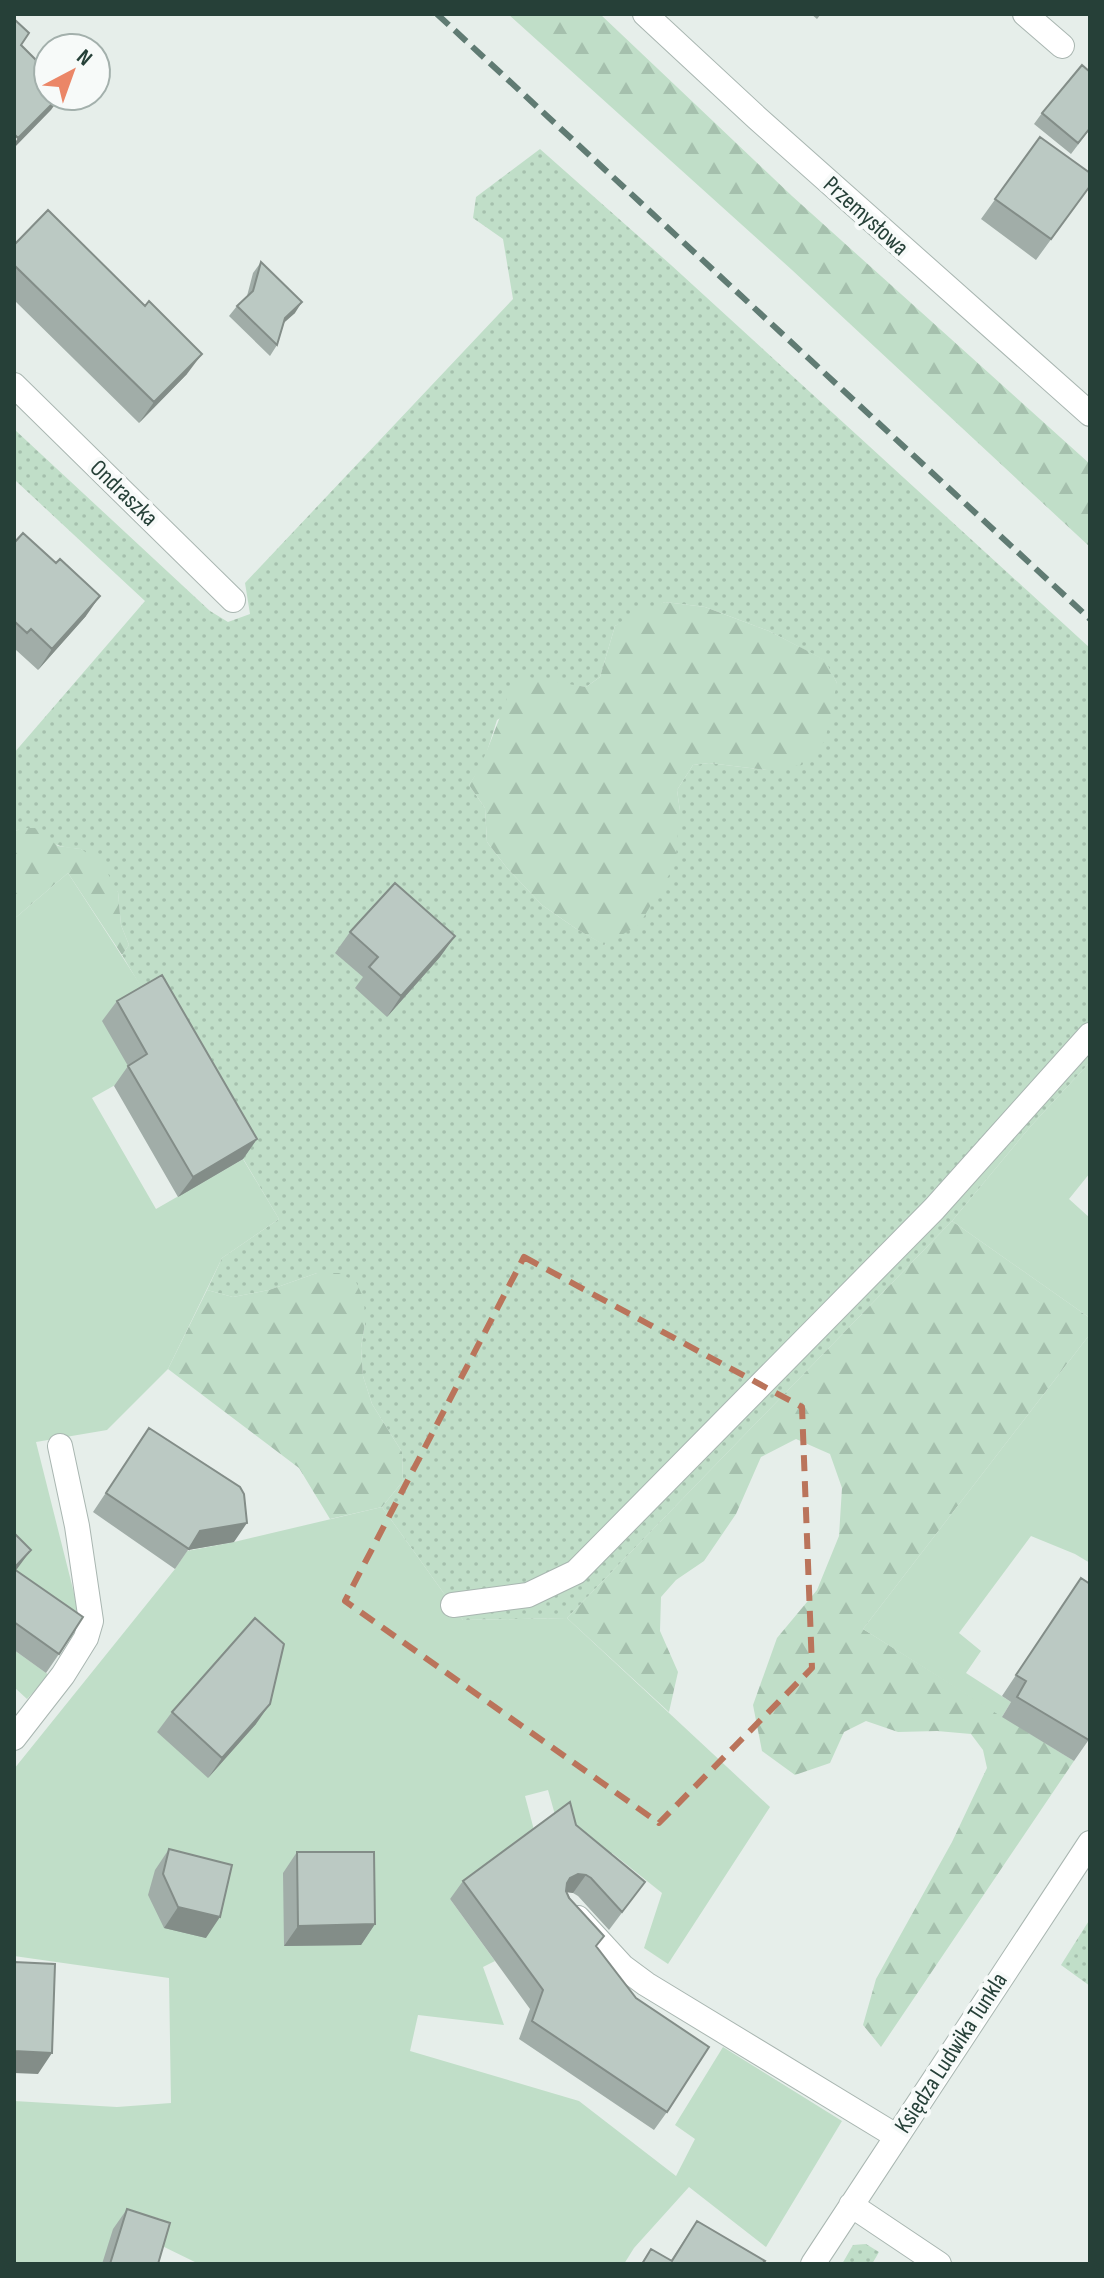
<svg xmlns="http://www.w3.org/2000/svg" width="1104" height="2278" font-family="'Sofia Sans Condensed',sans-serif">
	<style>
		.grass { fill: url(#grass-dots); fill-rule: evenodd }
		.forest { fill: url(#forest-firs) }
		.garden { fill: #c0dec8 }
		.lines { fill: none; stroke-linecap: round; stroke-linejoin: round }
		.minor-casing { stroke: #a9b6b1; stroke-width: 26 }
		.minor { stroke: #fff; stroke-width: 24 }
		.rail { stroke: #607b73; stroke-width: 6; stroke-dasharray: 16 8; stroke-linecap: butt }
		.wall { fill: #a1ada8 }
		.shaded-wall { fill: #838d88 }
		.building { fill: #bbc9c3; stroke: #838d88; stroke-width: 2 }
		.marked { fill: none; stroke: #ba745b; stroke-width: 6; stroke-dasharray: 16 10; stroke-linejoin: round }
		.labels { text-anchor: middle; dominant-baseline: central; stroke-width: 8; stroke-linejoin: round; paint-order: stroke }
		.street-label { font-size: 24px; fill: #264038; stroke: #f7faf9 }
	</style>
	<defs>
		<pattern id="grass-dots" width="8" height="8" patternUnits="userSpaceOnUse" patternTransform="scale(2)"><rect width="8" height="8" fill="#c0dec8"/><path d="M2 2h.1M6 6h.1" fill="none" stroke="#a5c0ad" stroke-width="1.8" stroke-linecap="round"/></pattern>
		<pattern id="forest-firs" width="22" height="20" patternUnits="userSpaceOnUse" patternTransform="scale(2)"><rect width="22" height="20" fill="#c0dec8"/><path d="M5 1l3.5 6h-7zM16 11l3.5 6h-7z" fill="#a5c0ad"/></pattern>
	</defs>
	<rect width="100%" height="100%" fill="#e6eeea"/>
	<path class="grass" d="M540,149L671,265L1090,648V1062L1030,1127L952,1221L567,1618L463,1620L382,1507L403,1481L402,1452L372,1404L363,1376L361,1348L365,1323L317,1273L269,1290L233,1297L207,1290L222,1258L279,1219L122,955L129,945L121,925L118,892L81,849C73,848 63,848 55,844C39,836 33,821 14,832V753L145,601L16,481L14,482V429L210,611L228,622L250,614L245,583L513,299L503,239L473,218L476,197ZM665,602L705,607L769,631L824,660L837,683L767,770L709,763L693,765L677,790L680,811L605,945L575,928L542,905L507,868L487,842L485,808L469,785L483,764L497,720L557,684L586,687L600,677L615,626Z
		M1090,1919V1986L1061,1965Z
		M866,2244L879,2252L872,2264H842L853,2245Z"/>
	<path class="forest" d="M508,14H600L792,196L1090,464V547L792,270Z
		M665,602L705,607L769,631L825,660L837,683L825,741L802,765L767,770L709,763L693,765L677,790L680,811L675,865L639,925L604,945L575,928L542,905L507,868L487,842L485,808L469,785C489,754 498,718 513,684L527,677L586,687L600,677L615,626L639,611Z
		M21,828H35L58,846L81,849L102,863L118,892L121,925L129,945L122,955L68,873L14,919V832Z
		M952,1221L1090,1318V1334L863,1629L1074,1761L881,2047L863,2025L876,1979L952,1842L987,1768L983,1750L971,1734L937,1731L898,1732L866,1721L844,1732L830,1763L795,1775L762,1751L753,1705L777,1638L817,1590L839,1536L842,1488L830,1454L796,1439L761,1457L736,1514L704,1561L676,1580L661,1597L660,1631L678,1672L669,1712L567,1618Z
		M317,1273H339L356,1282L364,1299L365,1323L361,1348L363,1376L372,1404L402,1452L403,1481L382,1507L330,1519L299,1468L168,1369L207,1290L233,1297L269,1290Z"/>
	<path class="garden" d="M68,873L147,995L133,1075L92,1098L156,1209L243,1159L279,1219L222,1258L168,1369L107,1430L36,1442L79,1613L72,1638L14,1597V919Z
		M1090,1062V1173L1069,1199L1090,1218V1318L952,1221L1030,1127Z
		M1090,1334V1563L1075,1554L1031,1536L959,1633L981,1651L966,1673L1011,1702L1002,1717L863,1629Z
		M382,1507L463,1620L567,1618L770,1807L668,1964L644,1948L662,1893L612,1853L600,1874L563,1843L548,1790L525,1796L539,1849L450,1899L495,1961L483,1967L504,2025L418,2015L410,2051L579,2101L676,2176L695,2139L675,2125L723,2047L842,2121L766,2247L689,2187L634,2248L624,2264H199L156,2243L161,2219L131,2211L102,2264H14V2101L117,2107L171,2103L169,1978L14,1956V1769L175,1569L187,1551L234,1542Z
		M14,1650L49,1675L27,1699L14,1687Z"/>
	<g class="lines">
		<g class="minor-casing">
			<path id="minor" d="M645,14L757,118L1090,414
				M1025,14L1062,46
				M14,385L233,600
				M453,1605L528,1595L576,1572L934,1209L1090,1035
				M14,1738L63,1675L86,1638L91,1621L77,1526L60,1446
				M578,1918L623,1967L646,1984L896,2136
				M851,2205L939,2264
				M813,2264L1090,1843"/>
		</g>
		<use href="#minor" class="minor"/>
		<path class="rail" d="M437,14L1090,619"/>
	</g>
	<path class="wall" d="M811,14H821L817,19Z
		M1042,113L1090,129L1071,154L1034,124Z
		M1040,137L1090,186L1036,260L981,219Z
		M14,245L187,374L139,423L14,300Z
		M261,262L295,313L283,323L277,345L270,356L229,316L237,306L247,296L253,273Z
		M14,543L86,616L38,670L16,650L14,652Z
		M350,932L455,936L440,957L387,1017L355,988L363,977L335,953Z
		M117,1001L257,1139L243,1159L178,1197L114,1086L128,1066L102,1021Z
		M149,1428L234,1542L188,1550L175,1569L93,1512Z
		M14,1533L16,1571L59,1654L46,1673L14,1650Z
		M1081,1578L1090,1738L1074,1761L1002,1717L1011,1702L1002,1696Z
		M172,1712L256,1724L208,1778L157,1732Z
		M576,1825L645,1882L609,1930L578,1896L573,1893L567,1892L596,1947L667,2112L654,2130L519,2039L530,2009L450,1899L463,1881Z
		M169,1849L206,1938L164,1928L148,1895L155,1870Z
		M297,1852L375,1924L361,1945L284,1946L283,1873Z
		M127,2209L158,2264H102L113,2229Z
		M697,2221L762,2264H641L651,2249L671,2260Z"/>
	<path class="shaded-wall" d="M60,96H61L51,110L14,148V144L18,138Z
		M302,302L295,313L277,329L285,318Z
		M202,354L187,374L139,423L154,402Z
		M100,596L86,616L38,670L52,649Z
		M455,936L440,957L387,1017L401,996Z
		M257,1139L243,1159L178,1197L193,1177Z
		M247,1523L234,1542L188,1550L200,1531Z
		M31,1550L17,1569L14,1573V1568Z
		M270,1704L256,1724L208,1778L222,1758Z
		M578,1874L586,1875L573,1893L566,1892L557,1897L570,1878Z
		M178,1907L220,1917L206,1938L164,1928Z
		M375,1924L361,1945L284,1946L298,1926Z
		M14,2051L52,2053L38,2074L14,2073Z"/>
	<path class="building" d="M14,19L29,33L21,45L48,72V96H60L18,138L14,134Z
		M1082,65L1090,72V128L1078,143L1042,113Z
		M1040,137L1090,173V186L1051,239L995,199Z
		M48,210L145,306L149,301L202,354L154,402L14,265V245Z
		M261,262L302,302L285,318L277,345L237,306L253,291Z
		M23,533L56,563L60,559L100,596L52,649L31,629L27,633L14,621V543Z
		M395,883L455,936L401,996L369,967L378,957L350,932Z
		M162,975L257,1139L193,1177L128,1066L147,1054L117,1001Z
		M149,1428L240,1487L244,1494L247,1523L200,1531L189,1549L106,1493Z
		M14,1533L31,1550L14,1568Z
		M14,1569L83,1617L59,1654L14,1622Z
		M1081,1578L1090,1584V1738L1089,1740L1017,1697L1026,1681L1016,1675Z
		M255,1618L284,1644L270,1704L222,1758L172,1712Z
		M570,1802L576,1825L645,1882L622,1912L591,1878L586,1875L578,1874L570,1878L567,1883L566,1891L569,1898L604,1936L596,1946L636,1998L709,2047L667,2112L532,2021L543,1990L463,1881Z
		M169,1849L232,1865L220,1917L178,1907L163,1874Z
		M297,1852H374L375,1924L298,1926Z
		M14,1962L55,1964L52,2053L14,2051Z
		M127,2209L170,2223L158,2264H110Z
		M697,2221L765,2261L762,2264H642L651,2249L672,2261Z"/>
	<path class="marked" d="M524,1257L802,1407L812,1668L659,1823L345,1601Z"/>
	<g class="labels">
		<g class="street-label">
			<text transform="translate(866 216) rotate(42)">Przemysłowa</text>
			<text transform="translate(124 493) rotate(44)">Ondraszka</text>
			<text transform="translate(951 2053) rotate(-57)">Księdza Ludwika Tunkla</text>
		</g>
	</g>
	<rect width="1104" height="2278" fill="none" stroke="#264038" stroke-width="32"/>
	<g transform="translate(72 72) rotate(41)"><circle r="38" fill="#f7faf9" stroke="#a3b0ac" stroke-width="2"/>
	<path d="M0-6L14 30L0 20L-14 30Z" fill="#eb8667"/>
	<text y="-12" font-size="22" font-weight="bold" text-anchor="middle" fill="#264038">N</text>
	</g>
</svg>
